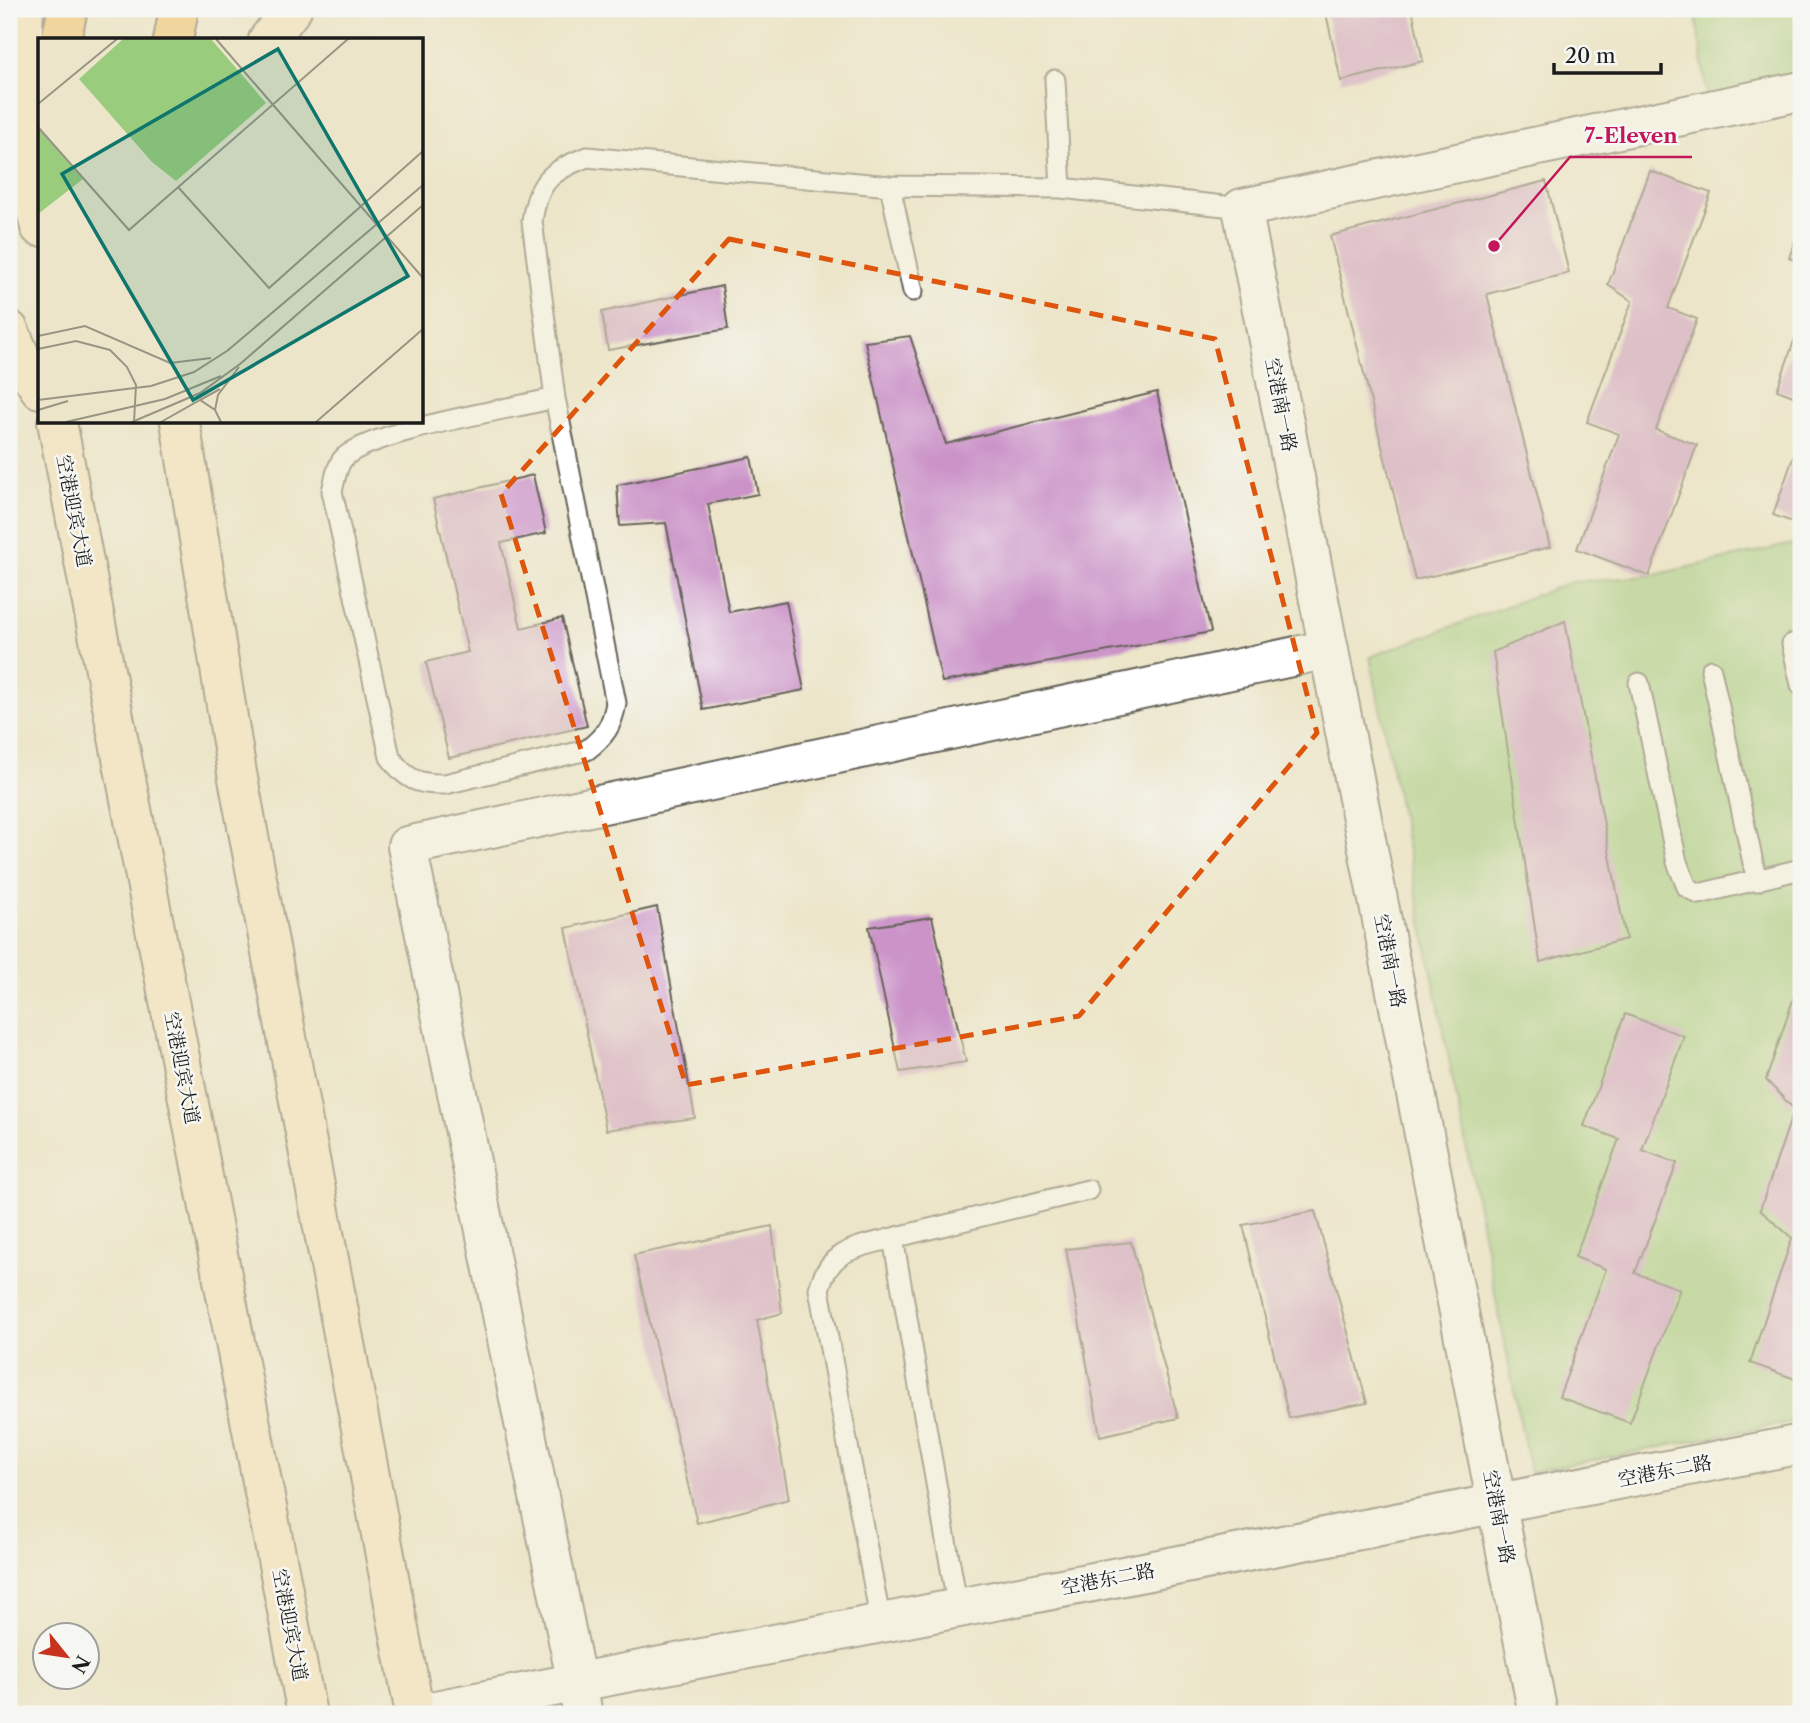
<svg xmlns="http://www.w3.org/2000/svg" width="1810" height="1723" font-family="'Libre Caslon Text','Noto Serif SC',serif">
	<style>
		.green { fill: #9acc7d; stroke: #5b744c; stroke-width: 2 }
		.building { fill: #cb93c8 }
		.lines { fill: none; stroke-linecap: round; stroke-linejoin: round }
		.service-casing { stroke: #656259; stroke-width: 23 }
		.minor-casing { stroke: #656259; stroke-width: 42 }
		.secondary-casing { stroke: #656259; stroke-width: 42 }
		.trunk-casing { stroke: #656259; stroke-width: 42 }
		.service { stroke: #fff; stroke-width: 19 }
		.minor { stroke: #fff; stroke-width: 38 }
		.secondary { stroke: #fbe6c4; stroke-width: 38 }
		.trunk { stroke: #f6c06b; stroke-width: 38 }
		.marked { fill: none; stroke: #de560d; stroke-width: 5; stroke-dasharray: 14 9; stroke-linejoin: round }
		.labels { text-anchor: middle; dominant-baseline: central; stroke-width: 5; stroke-linejoin: round; paint-order: stroke }
		.street-label { font-size: 19px; fill: #1c1c1c; stroke: #f6f6f2 }
		.inset-road { fill: none; stroke: #999584; stroke-width: 2 }
		.view { fill: #0f766e; fill-opacity: 0.15; stroke: #0f766e; stroke-width: 3.5 }
		.inset-edge { fill: none; stroke: #1c1c1c; stroke-width: 3.5 }
		.leader { fill: none; stroke: #c2185b; stroke-width: 2.5 }
		.callout-dot { fill: #c2185b; stroke: #f6f6f2; stroke-width: 2.5 }
		.callout-label { font-size: 21px; text-anchor: middle; font-weight: bold; fill: #c2185b; stroke: #f6f6f2; stroke-width: 5; stroke-linejoin: round; paint-order: stroke }
	</style>
	<rect width="100%" height="100%" fill="#f6f6f2"/>
	<filter id="ink" filterUnits="userSpaceOnUse"><feTurbulence type="fractalNoise" baseFrequency=".0143" numOctaves="2"/><feDisplacementMap in="SourceGraphic" scale="14" xChannelSelector="R" yChannelSelector="G"/><feConvolveMatrix kernelMatrix="1 2 1 2 8 2 1 2 1" color-interpolation-filters="sRGB"/></filter>
	<filter id="wash" filterUnits="userSpaceOnUse"><feTurbulence type="fractalNoise" baseFrequency=".00686" numOctaves="4" result="noise"/><feDisplacementMap in="SourceGraphic" scale="28" xChannelSelector="R" yChannelSelector="G"/><feGaussianBlur stdDeviation="1.57" result="paint"/><feColorMatrix in="noise" values="0 0 0 0 0 0 0 0 0 0 0 0 0 0 0 0 0 1.4 0 .05"/><feComposite in="paint" operator="in"/></filter>
	<g filter="url(#wash)">
		<rect width="100%" height="100%" fill="#ece5c9"/>
		<path class="green" d="M1695,9H1801V91L1709,109Z
			M1801,542V1420L1530,1472L1370,657L1571,582L1649,576Z"/>
		<g id="blocks">
			<path class="building" d="M1325,9H1412L1423,61L1341,81Z
				M1650,171L1711,193L1668,308L1697,319L1656,430L1697,445L1649,576L1577,549L1619,434L1587,422L1632,301L1608,285Z
				M1546,181L1569,273L1487,294L1550,547L1415,580L1330,236Z
				M1801,223V262L1789,258Z
				M722,286L728,329L608,350L602,312Z
				M1801,321V399L1777,390Z
				M910,336L946,444L1157,392L1211,632L942,682L865,342Z
				M1801,435V525L1773,515Z
				M751,457L758,494L708,504L729,612L786,601L804,690L703,710L666,523L620,526L617,485Z
				M533,475L546,533L501,543L521,628L562,618L587,726L449,758L426,662L468,652L433,499Z
				M1565,621L1626,939L1540,962L1493,652Z
				M657,907L695,1118L606,1130L566,928Z
				M932,917L966,1062L900,1072L869,927Z
				M1801,976V1381L1750,1363L1792,1238L1760,1210L1794,1109L1766,1080Z
				M1625,1014L1684,1036L1642,1150L1677,1163L1635,1273L1680,1289L1630,1423L1559,1397L1606,1269L1575,1257L1619,1139L1584,1126Z
				M1315,1211L1367,1403L1289,1418L1243,1225Z
				M772,1226L782,1313L757,1320L789,1499L697,1523L634,1255Z
				M1131,1242L1178,1418L1100,1436L1066,1249Z"/>
		</g>
	</g>
	<g filter="url(#ink)">
		<use href="#blocks" fill-opacity="0" stroke="#656259" stroke-width="2"/>
		<g class="lines">
			<g class="service-casing">
				<path id="service" d="M1055,80L1061,188
					M890,186L913,291
					M555,398C515,408 363,432 342,460C336,468 335,481 332,491L390,757C405,779 418,785 445,784L587,750C605,736 612,726 616,703L555,398L532,221C538,181 551,171 587,157L890,186L1061,188L1242,208
					M1792,644L1801,685
					M1711,670L1757,881
					M1639,683L1677,862L1687,887L1699,894L1801,869
					M958,1609L893,1238L1088,1190
					M881,1624L819,1289C830,1248 857,1248 893,1238"/>
			</g>
			<g class="minor-casing">
				<path id="minor" d="M415,1714L1801,1444
					M583,1714L407,846L1329,649
					M1538,1714L1242,208L1801,91"/>
			</g>
			<g class="secondary-casing">
				<path id="secondary" d="M24,9C20,83 21,155 40,227
					M268,40L292,9
					M9,330L23,363L40,389
					M57,422L307,1714
					M180,422L237,773L415,1714"/>
			</g>
			<g class="trunk-casing">
				<path id="trunk" d="M61,40L68,9
					M173,40L179,9"/>
			</g>
			<use href="#service" class="service"/>
			<use href="#minor" class="minor"/>
			<use href="#secondary" class="secondary"/>
			<use href="#trunk" class="trunk"/>
		</g>
	</g>
	<path d="M0 0H1810V1723H0ZM729,239L1215,339L1317,733L1079,1016L686,1085L501,494Z" fill="#ece5c9" fill-opacity=".55" fill-rule="evenodd"/>
	<path class="marked" d="M729,239L1215,339L1317,733L1079,1016L686,1085L501,494Z"/>
	<g class="labels">
		<g class="street-label">
			<text transform="translate(1281 405) rotate(79)">空港南一路</text>
			<text transform="translate(74 511) rotate(79)">空港迎宾大道</text>
			<text transform="translate(1390 961) rotate(79)">空港南一路</text>
			<text transform="translate(182 1068) rotate(79)">空港迎宾大道</text>
			<text transform="translate(1665 1471) rotate(-11)">空港东二路</text>
			<text transform="translate(1499 1517) rotate(79)">空港南一路</text>
			<text transform="translate(1108 1579) rotate(-11)">空港东二路</text>
			<text transform="translate(290 1625) rotate(79)">空港迎宾大道</text>
		</g>
	</g>
	<g transform="translate(38 38)">
		<rect width="385" height="385" fill="#ece5c9"/>
		<path d="M85,1H173L228,65L138,143L114,124L41,41ZM0,89L45,141L0,176Z" fill="#9acc7d"/>
		<path class="inset-road" d="M178,1L385,240M0,66L79,1M0,89L91,192L310,1M140,149L231,250L385,113M0,298L47,288L132,325L173,320M0,311L38,303L72,312L89,329L98,347L96,384M189,313L385,147M0,362L113,348L156,334L192,311M162,362L182,351M0,372L30,363M177,372L180,357L201,329M28,384L127,361L183,338M94,384L162,355L202,326L385,167M123,384L162,362L177,372L183,384M278,384L385,291"/>
		<path class="view" d="M240,11L370,238L155,362L24,136Z"/>
		<rect width="385" height="385" class="inset-edge"/>
	</g>
	<path class="leader" d="M1494 246L1570 157H1692"/>
	<circle class="callout-dot" cx="1494" cy="246" r="7"/>
	<g class="callout-label">
		<text x="1631" y="143">7-Eleven</text>
	</g>
	<rect width="1810" height="1723" fill="none" stroke="#f6f6f2" stroke-width="35"/>
	<g transform="translate(66 1656) rotate(120)"><circle r="33" fill="#f6f6f2" stroke="#9f9f9c" stroke-width="2"/>
	<path d="M0-5L12 26L0 18L-12 26Z" fill="#c8321e"/>
	<text y="-10" font-size="19" font-weight="bold" text-anchor="middle" fill="#1c1c1c">N</text>
	</g>
	<path d="M1554 63v10h107v-10" fill="none" stroke="#1c1c1c" stroke-width="3.5"/>
	<text x="1565" y="63" font-size="21" fill="#1c1c1c" stroke="#f6f6f2" stroke-width="5" paint-order="stroke">20 m</text>
</svg>
